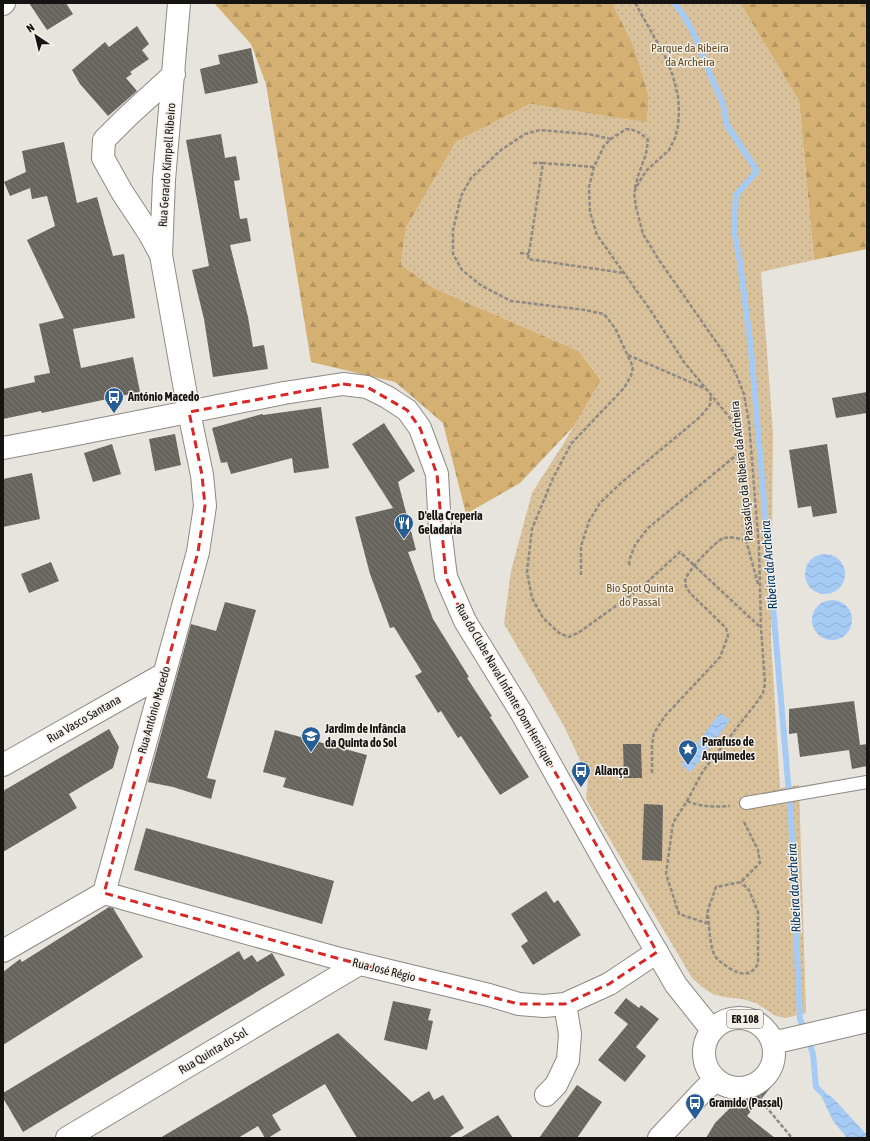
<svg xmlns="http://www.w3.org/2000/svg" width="870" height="1141" font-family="'Asap Condensed',sans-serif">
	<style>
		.forest { fill: url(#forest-firs) }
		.park { fill: url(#park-dots) }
		.water { fill: url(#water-waves) }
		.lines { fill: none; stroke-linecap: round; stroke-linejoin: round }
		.stream { stroke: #a5cbf5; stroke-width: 6 }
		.building { fill: url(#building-back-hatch) }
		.lane-casing { stroke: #8d8a84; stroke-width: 14 }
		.street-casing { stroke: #8d8a84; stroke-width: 24 }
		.secondary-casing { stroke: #8d8a84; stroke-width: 24 }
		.primary-casing { stroke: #8d8a84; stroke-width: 24 }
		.path { stroke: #8d8a85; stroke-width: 2.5; stroke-dasharray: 4 2; stroke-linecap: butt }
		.lane { stroke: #fff; stroke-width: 12 }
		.street { stroke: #fff; stroke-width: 22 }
		.secondary { stroke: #fff; stroke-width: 22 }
		.primary { stroke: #fff; stroke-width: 22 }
		.marked { fill: none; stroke: #d62828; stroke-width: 3; stroke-dasharray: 8 5; stroke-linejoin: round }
		.labels { text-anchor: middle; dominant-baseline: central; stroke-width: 3; stroke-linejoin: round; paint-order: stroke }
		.shield { fill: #f4f0ea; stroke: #595653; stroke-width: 1 }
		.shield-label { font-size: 11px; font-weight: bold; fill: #161412 }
		.park-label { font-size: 12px; fill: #644a1b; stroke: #f4f0ea }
		.street-label { font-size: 12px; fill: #161412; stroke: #f4f0ea }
		.poi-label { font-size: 12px; font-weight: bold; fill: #161412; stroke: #f4f0ea; text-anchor: start }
		.water-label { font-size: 13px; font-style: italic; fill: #013563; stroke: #f4f0ea }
	</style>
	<defs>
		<pattern id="forest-firs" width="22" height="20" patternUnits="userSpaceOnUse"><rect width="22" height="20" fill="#d5b073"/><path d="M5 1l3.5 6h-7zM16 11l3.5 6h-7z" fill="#b69662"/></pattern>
		<pattern id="park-dots" width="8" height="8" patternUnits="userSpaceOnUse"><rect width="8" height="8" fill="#d9c19b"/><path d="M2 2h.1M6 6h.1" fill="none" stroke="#baa584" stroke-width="1.8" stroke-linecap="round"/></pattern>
		<pattern id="water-waves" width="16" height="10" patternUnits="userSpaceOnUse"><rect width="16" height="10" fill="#a5cbf5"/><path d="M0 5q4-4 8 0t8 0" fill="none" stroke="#8dadd1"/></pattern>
		<pattern id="building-back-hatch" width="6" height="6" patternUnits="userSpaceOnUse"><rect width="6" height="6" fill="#67645e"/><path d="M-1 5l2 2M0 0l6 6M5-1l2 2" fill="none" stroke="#7c7974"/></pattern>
	</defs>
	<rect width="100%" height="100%" fill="#e7e3dd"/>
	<path class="forest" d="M214,3H612L634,46L649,97L647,123L530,104L456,142L406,228L401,265L436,289L579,351L601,380L574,426L520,483L466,514L443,423L395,382L311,362L266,84L251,44Z
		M740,3H867V249L814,260L799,101Z"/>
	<path class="park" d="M612,3H740L799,101L814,260L761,272L773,433L771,641L780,788L799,785L806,1013L786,1018L776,1016L756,1003L742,999L724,997L713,994L702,987L692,978L586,799L588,777L564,726L504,624L511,571L532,493L567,438L601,379L579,351L436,289L401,265L406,228L456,142L530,104L647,122L649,96L632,42Z"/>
	<path class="water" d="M805 574a20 20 0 1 1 40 0a20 20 0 1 1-40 0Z
		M812 620a20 20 0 1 1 40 0a20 20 0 1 1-40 0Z
		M720,713L730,720L691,772L681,765Z
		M817,1087L833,1098L867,1135V1138H847L833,1121Z"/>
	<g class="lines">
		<path class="stream" d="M674,3L682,13L691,28L701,50L710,74L723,104L727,125L757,171L736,195L734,230L740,262L751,349L791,817L800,1019L805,1031
			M808,1039L813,1054L816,1087L822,1093"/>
	</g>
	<path class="building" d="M29,3H66L73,14L47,30Z
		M137,26L149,44L142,50L149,59L130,72L132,74L126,78L137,91L108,116L80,84L72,70L105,42L109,47Z
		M251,48L258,83L205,94L200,69L220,64L218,55Z
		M221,134L225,158L236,156L240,180L234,181L240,219L247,218L251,241L230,245L248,317L253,347L264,345L268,369L213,377L204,319L192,270L209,266L186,140Z
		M64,142L77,203L97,197L113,256L124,254L135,318L73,329L81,368L133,357L140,392L42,413L41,411L3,419V389L35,382L34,376L50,373L39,324L64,318L27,240L55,226L47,196L32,199L30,188L10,196L4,182L26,172L22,151Z
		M867,392V413L836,418L832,398Z
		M321,407L329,468L294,473L292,458L231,474L227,462L221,463L212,428L262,414L263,415Z
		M384,423L415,471L398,482L416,550L408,552L433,619L469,677L467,678L492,716L490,717L529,777L500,795L461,736L458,738L441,711L438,713L415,676L422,672L394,627L390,628L370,574L355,517L393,508L352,444Z
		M175,434L181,465L155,471L149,439Z
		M112,444L121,474L93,482L84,453Z
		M827,444L837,513L813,517L811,506L798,508L789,450Z
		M32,473L40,519L3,527V479Z
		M51,562L59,581L29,593L21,574Z
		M225,602L256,610L207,778L216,780L211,799L173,787L148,782L191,624L216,631Z
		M854,701L860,745L867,744V766L852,769L849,750L800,757L797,733L789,734V709Z
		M109,729L119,747L113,768L69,794L77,808L3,852V791Z
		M275,730L367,755L353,806L283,787L286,778L263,772Z
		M623,744H641L642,778H624Z
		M644,804L663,805L662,861L642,860Z
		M146,828L334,881L322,924L134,870Z
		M546,891L554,903L558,900L581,935L533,965L521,946L528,941L511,914Z
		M109,907L113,908L143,957L3,1045V972L20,959L22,962Z
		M239,951L244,960L252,955L257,962L272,953L285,975L23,1132L3,1098V1093Z
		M626,998L639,1008L641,1005L659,1019L636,1047L646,1056L625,1082L598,1060L628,1024L614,1013Z
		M393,1001L431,1009L428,1020L433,1021L427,1050L384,1040Z
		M338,1033L412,1102L429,1091L434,1100L443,1095L464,1128L448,1138H357L325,1084L272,1115L281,1130L268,1138H265L258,1126L238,1138H160Z
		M577,1085L602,1102L577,1138H539Z
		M771,1087L747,1116L775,1138H706L715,1123L737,1101Z
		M498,1115L513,1138H460Z"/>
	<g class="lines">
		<g class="lane-casing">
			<path id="lane" d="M746,803L867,782"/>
		</g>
		<g class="street-casing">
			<path id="street" d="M3,4L4,3
				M161,255L149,233L122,192L103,158L104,140L127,117L174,74
				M3,765L164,674
				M104,893L340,959L489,995L519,1004L544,1006L565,1004L609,984L657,952
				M3,951L104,893L198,552L205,506L202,475L189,412L161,255L164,180L179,3
				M546,1095L556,1085L568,1060L570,1034L565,1004
				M67,1138L359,964"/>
		</g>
		<g class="secondary-casing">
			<path id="secondary" d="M3,448L67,436L284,393L343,384L367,387L387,397L407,410L420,428L437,474L440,529L446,577L465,621L521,712L610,871L676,985L712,1030"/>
		</g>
		<g class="primary-casing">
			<path id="primary" d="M704 1053a35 35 0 1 1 70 0a35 35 0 1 1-70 0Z
				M772,1040L781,1041L867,1021
				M659,1138L705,1089L716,1081"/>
		</g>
		<path class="path" d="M635,3L664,54L673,76L678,96L679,111L678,126L675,138L669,150L647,170L641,179L634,192L636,207L643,234L659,260L726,356L736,374L744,394L749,423L759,548L761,628L765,683L763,693L757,702L703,771L687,801L673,823L666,874L679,914L706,923L708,910L716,887L741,882L760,863L758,850L743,820
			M611,139L588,134L540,130L525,134L501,150L471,178L461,196L453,230V254L462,270L482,286L511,301L585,310L604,314L615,328L633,367L631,376L624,388L571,444L553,478L532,529L527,572L532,598L543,618L559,633L569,637L581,631L642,587L680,552L761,628
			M533,163H543
			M594,167L543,163L528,259L624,273
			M635,188L638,176L646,154L648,140C640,132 637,130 626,129L611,139L604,146L594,167L589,187L590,212L597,235L651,311L684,362L730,418L739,443L745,505L746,540L758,584
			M520,253L529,254
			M628,355L706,389
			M629,565L630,558L635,545L648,528L739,453
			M581,575V546L589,521L600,503L621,483L700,417L710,405L711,394
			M652,773V745L654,733L665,716L720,657L728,636L726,628L690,593C688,589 685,587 685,582C685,573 715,541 724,538C732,536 739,539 746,540
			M687,801C701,807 715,807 730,806
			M708,915C709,925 710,948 715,956C718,961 724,964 729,968C741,975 750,977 758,964V912L749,890L741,882
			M756,1084L763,1103L792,1138"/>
		<use href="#lane" class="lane"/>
		<use href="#street" class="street"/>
		<use href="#secondary" class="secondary"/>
		<use href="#primary" class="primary"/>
	</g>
	<path class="marked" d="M343,384L367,387L407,410L420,428L437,474L446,577L465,621L521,712L657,952L609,984L565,1004H519L340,959L104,893L198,552L205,506L202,475L189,412Z"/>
	<defs>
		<g id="bus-pin" transform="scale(1)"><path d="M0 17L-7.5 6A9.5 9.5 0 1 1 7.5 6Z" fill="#265d95" stroke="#f4f0ea"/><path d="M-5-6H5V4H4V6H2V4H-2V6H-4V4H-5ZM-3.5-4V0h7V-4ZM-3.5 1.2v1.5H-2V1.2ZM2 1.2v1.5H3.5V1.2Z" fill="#fff"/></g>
		<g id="restaurant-pin" transform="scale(1)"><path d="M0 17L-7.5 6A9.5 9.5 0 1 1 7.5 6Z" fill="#265d95" stroke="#f4f0ea"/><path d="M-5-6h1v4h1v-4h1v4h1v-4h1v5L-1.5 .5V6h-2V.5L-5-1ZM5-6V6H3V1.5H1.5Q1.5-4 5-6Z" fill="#fff"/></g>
		<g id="school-pin" transform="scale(1)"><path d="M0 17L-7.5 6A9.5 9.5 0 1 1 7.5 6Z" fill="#265d95" stroke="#f4f0ea"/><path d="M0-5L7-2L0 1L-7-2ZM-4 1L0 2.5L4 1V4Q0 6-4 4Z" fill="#fff"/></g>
		<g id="sight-pin" transform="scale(1)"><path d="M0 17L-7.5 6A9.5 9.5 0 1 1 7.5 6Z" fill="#265d95" stroke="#f4f0ea"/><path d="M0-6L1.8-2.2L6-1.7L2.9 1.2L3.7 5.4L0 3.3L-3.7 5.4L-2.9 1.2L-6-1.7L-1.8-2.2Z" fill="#fff"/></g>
	</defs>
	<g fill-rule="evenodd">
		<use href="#bus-pin" x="114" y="397"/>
		<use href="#restaurant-pin" x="404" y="523"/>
		<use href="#school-pin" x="311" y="736"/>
		<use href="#sight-pin" x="688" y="749"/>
		<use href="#bus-pin" x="581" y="771"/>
		<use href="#bus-pin" x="695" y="1103"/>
	</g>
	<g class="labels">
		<rect class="shield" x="727" y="1010" width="36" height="18" rx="3"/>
		<g class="shield-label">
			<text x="745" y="1019">ER 108</text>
		</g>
		<g class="park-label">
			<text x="690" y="48">Parque da Ribeira<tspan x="690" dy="14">da Archeira</tspan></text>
			<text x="640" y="588">Bio Spot Quinta<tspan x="640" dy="14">do Passal</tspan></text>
		</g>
		<g class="street-label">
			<text transform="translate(167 165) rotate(-86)">Rua Gerardo Kimpell Ribeiro</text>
			<text transform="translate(742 471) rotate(-96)">Passadiço da Ribeira da Archeira</text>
			<text transform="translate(505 685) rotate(60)">Rua do Clube Naval Infante Dom Henrique</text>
			<text transform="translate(154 710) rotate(-74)">Rua António Macedo</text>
			<text transform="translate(84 719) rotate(-30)">Rua Vasco Santana</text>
			<text transform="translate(384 970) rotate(14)">Rua José Régio</text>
			<text transform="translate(213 1051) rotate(-31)">Rua Quinta do Sol</text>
		</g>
		<g class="poi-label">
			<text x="128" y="397">António Macedo</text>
			<text x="418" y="516">D'ella Creperia<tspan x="418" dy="14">Geladaria</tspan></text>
			<text x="325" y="729">Jardim de Infância<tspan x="325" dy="14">da Quinta do Sol</tspan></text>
			<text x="702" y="742">Parafuso de<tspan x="702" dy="14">Arquimedes</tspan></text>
			<text x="595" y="771">Aliança</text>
			<text x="709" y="1103">Gramido (Passal)</text>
		</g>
		<g class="water-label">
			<text transform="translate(769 565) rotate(-95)">Ribeira da Archeira</text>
			<text transform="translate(794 888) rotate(-93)">Ribeira da Archeira</text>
		</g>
	</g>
	<rect width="870" height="1141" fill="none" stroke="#161412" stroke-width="8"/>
	<g transform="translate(36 36) rotate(325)" stroke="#f4f0ea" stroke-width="3" paint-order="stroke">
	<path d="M0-3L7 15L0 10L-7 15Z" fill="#161412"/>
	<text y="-6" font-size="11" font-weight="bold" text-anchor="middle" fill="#161412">N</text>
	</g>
</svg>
